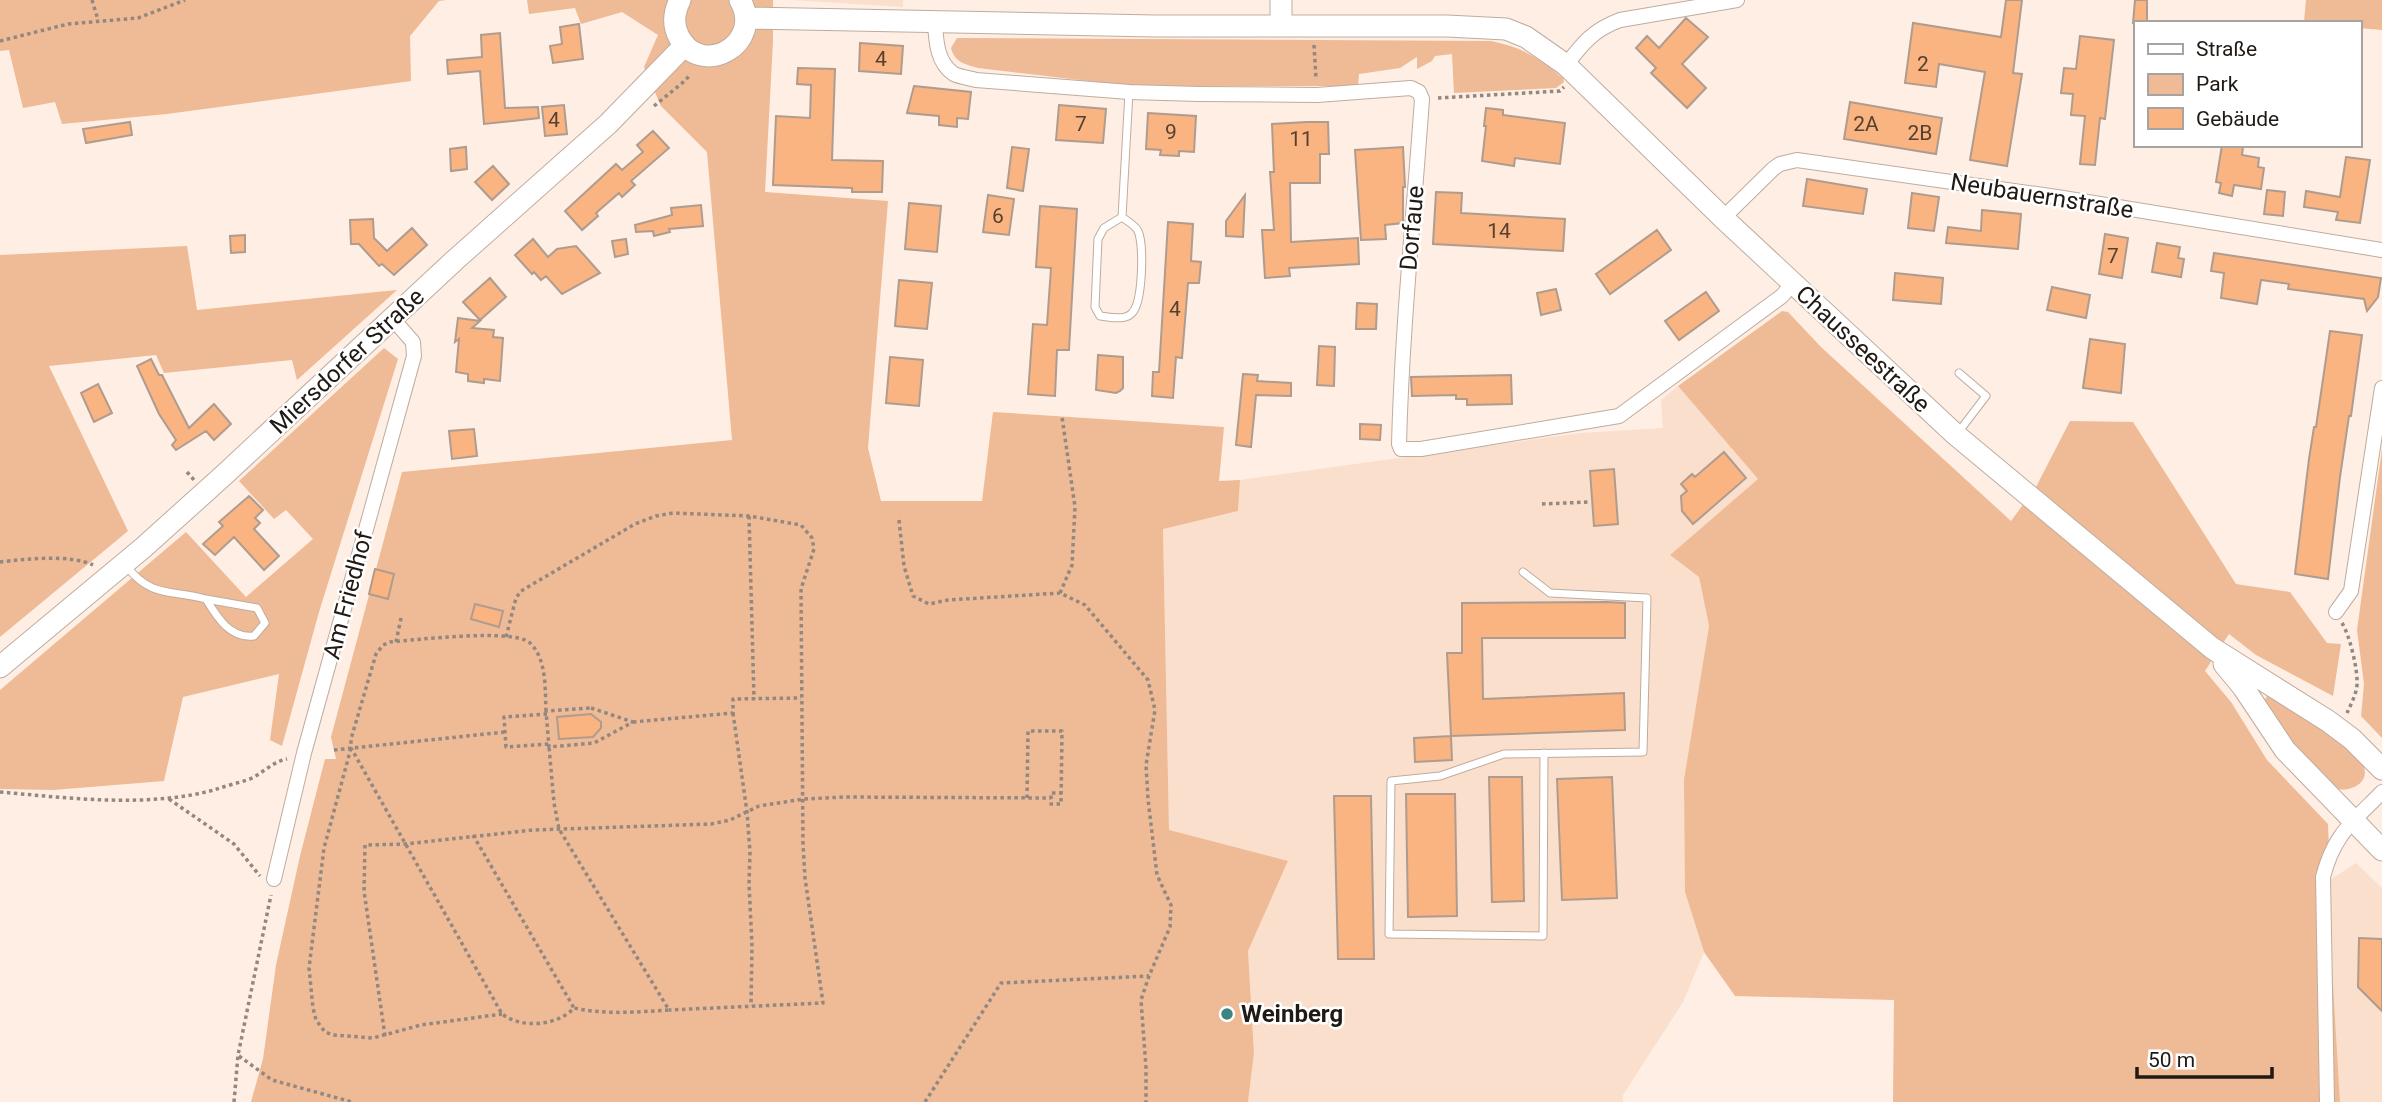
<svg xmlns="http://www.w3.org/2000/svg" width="2382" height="1102" font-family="Roboto,sans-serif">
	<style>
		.built { fill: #fadfcc }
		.green { fill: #efba96 }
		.building { fill: #fab482; stroke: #af9c8f; stroke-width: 2 }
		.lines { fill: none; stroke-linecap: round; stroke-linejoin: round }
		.lane-casing { stroke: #bfac9f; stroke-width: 9 }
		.street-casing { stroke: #bfac9f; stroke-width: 16 }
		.secondary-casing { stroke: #bfac9f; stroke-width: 23 }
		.path { stroke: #938880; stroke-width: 3.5; stroke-dasharray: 3.5 3.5; stroke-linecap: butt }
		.lane { stroke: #fff; stroke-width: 7 }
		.street { stroke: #fff; stroke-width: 14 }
		.secondary { stroke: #fff; stroke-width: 21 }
		.poi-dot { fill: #3e8582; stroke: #fff; stroke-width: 2.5 }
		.labels { text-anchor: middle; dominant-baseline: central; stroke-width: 5; stroke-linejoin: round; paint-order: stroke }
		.number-label { font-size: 21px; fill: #564030 }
		.street-label { font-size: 24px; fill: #201914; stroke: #fff }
		.poi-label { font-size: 24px; font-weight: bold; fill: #201914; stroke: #fff; text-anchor: start }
	</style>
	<rect width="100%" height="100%" fill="#feeee3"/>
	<path class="built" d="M791,0H903V7Z
		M1678,386L1758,479L1670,555L1699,577L1709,626L1701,676L1685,892L1704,952L1683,1002L1623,1095V1102H1248L1254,1053L1248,951L1288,862L1169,831L1163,528L1238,511L1240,480L1581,433L1663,428L1661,400Z
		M2356,863L2382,888V1102H2340L2329,915L2330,880Z"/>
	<path class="green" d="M0,0H446L439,1L410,36L411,81L167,114L62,124L55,102L23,108L9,50L0,51Z
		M527,0H773V41L765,192L888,201L868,448L881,501H982L993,412L1224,427L1219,481L1240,480L1238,511L1163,529L1169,830L1288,861L1248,951L1254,1053L1248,1102H251L263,1059L276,965L300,856L325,759H336L331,737L402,472L732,440L707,152L661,106L644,67L658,35L622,12L581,24L575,8L529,14Z
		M2306,0H2382V30L2359,28V23L2304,21Z
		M957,38L1491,41C1524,48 1537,57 1563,78L1564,82L1556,88L1454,93L1452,54L1435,56L1432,61L1417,69V57L1400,68L1359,74L1358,86H1131L978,68C965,64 955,63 951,48Z
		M187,246L197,310L397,290L297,380L292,360L164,373L156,355L49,366L128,531L0,637V255Z
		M1782,311L1788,312L1821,347L2011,521L2036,487L2070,421L2133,422L2236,584L2290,592L2327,643L2341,644L2333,696L2256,655L2229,634L2205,671L2231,702L2267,760L2328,824L2330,880L2329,915L2340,1102H1893L1894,1000L1735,996L1704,952L1685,892L1684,780L1709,626L1699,577L1670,555L1758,479L1678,386Z
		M384,348L398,359L319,612L282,746L270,740L279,674L183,697L164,781L53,790L0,789V690L186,532L246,597L313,539L286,510L274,519L239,481Z
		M2382,449V738L2361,716L2364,684L2357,630Z
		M2267,696C2294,711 2347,737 2362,763C2373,782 2350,794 2334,788L2292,744L2264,701Z"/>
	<path class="building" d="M2006,0H2022L2013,73L2022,74L2007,166L1970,160L1985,72L1939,64L1936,87L1905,83L1913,23L2001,37Z
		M2135,0H2147V23H2133Z
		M1686,18L1708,37L1682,64L1706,88L1687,108L1651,73L1656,68L1636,48L1647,36L1659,48Z
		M579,24L583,59L553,63L550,46L562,44L560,27Z
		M500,33L505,108L538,107L539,118L484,124L480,71L448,74L447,60L482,57L481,35Z
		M2080,36L2114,40L2105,119L2100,118L2095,165L2080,164L2085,116L2071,115L2073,94L2061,93L2064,68L2076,69Z
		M860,43L903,46L901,74L859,71Z
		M798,68L835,69L832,160L883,161L882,192H852V188L773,185L776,116L810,118L811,85L797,84Z
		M914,86L971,92L968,119L957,118V127L939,125V116L907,113Z
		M1850,102L1942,118L1936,154L1844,139Z
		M564,105L567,134L545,136L542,107Z
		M1059,105L1106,109L1103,143L1056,140Z
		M1486,108L1503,110V115L1565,123L1560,164L1515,158L1514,166L1482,161L1486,126H1484Z
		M1148,113L1196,116L1194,152L1179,151V156L1160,155L1161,150L1146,149Z
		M130,122L132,135L86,143L83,129Z
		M1307,122H1328L1329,154H1320V183H1290L1291,242L1358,238L1359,264L1289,268L1290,276L1265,278L1262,230H1274L1270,172H1274L1272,124Z
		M653,131L669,148L631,181L635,185L622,197L619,193L596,213L598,216L582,230L565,211L616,164L622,170L643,152L637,145Z
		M2222,145L2243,147L2242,155L2259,158L2258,167L2264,168L2261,189L2234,185L2232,196L2219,193L2221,183L2216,182Z
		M466,147L467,169L451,171L450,149Z
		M1012,147L1029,149L1023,191L1007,188Z
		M1403,147L1405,187H1403V223L1385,225L1386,239L1361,240L1355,150Z
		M2346,157L2370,160L2360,223L2336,220L2338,212L2304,207L2306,191L2340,197Z
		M493,166L509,184L492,200L475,182Z
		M1807,179L1867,189L1863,214L1803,206Z
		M2267,190L2285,192L2283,216L2264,214Z
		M1436,192L1462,193L1461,213L1565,219L1563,251L1433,244Z
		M1912,193L1939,197L1934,231L1908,228Z
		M988,195L1014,199L1009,235L983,232Z
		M1245,195L1243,237L1226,236V221Z
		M909,203L941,206L937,252L905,249Z
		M701,205L703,226L669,229L670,232L654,236L653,231L636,232L635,225L672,215L671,208Z
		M1040,206L1077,209L1069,350H1057L1055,396L1028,394L1033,324L1047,325L1051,268L1036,267Z
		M1982,210L2021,214L2018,249L1946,243L1948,227L1981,231Z
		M373,219L374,238L387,251L412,228L427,245L394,275L382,264L379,266L359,244H351L350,220Z
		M1168,222L1193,224L1191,261L1201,262L1199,283H1188L1182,358L1176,357L1173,398L1152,396L1153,372H1159Z
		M1657,230L1671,250L1610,294L1596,274Z
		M2105,234L2128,238L2122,278L2099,274Z
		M245,235V252L231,253L230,236Z
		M533,239L548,257L557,249L576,246L600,273L562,294L546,276L541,280L534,272L532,274L515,255Z
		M626,239L628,254L615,257L612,241Z
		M2157,243L2180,247L2178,258L2184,259L2181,277L2152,272Z
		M2214,253L2381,278L2378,297L2367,311L2364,299L2288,289L2289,284L2261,280L2257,304L2221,298L2224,273L2211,271Z
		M1895,273L1943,278L1941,304L1893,300Z
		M490,278L506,297L480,320L463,302Z
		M899,280L932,283L927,329L895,326Z
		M2052,287L2090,295L2086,318L2047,310Z
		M1556,289L1561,310L1541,315L1537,293Z
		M1706,292L1719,311L1679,340L1665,321Z
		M1357,303L1377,304L1376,329H1356Z
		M458,318L480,321L472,328L494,330L493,337L503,338L500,381L484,379V383L468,381V374L456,372L459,339L455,342Z
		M2330,331L2362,335L2351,416H2349L2340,477L2328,579L2295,574L2309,459L2314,427H2316Z
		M2090,339L2125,344L2121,393L2083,388Z
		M1319,346L1335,347L1334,386L1317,385Z
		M1098,355L1123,357V388L1120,391L1116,393L1096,390Z
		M890,357L923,360L919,406L886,403Z
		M151,359L159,375H162L189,428L214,404L231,424L214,440L206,431L176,450L172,445L176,440L159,414L137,366Z
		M1243,374L1258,375L1257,381L1291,383V396L1256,395L1251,447L1236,445Z
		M1511,375L1512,404L1467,405V399H1456V395L1412,396L1411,377Z
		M98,384L112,413L94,422L81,393Z
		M1360,424L1381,425L1380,440L1360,439Z
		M474,429L477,456L452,459L449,431Z
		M1724,452L1746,478L1693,524L1682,511L1681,496L1687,491L1681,484L1692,474L1695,477Z
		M1614,469L1618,524L1594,526L1590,471Z
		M249,496L263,510L255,518L260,523L254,529L279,556L264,570L234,537L215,555L203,544L223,526L219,522Z
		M375,569L394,574L388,599L369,594Z
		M1607,602L1625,603V638H1482L1483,699L1624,693L1625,730L1451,736L1447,653H1462V603Z
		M475,604L503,611L499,627L471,619Z
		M591,714L601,722V728L593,737L559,739L557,717Z
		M1451,736L1452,760L1415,762L1414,738Z
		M1489,777H1522L1524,901L1492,902Z
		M1612,777L1617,898L1562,900L1557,779Z
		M1406,794H1455L1457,916L1408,917Z
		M1334,796H1371L1374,959H1338Z
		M2359,938L2382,939V1011L2358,987Z"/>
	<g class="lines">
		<g class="lane-casing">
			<path id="lane" d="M1122,217C1127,221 1135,225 1138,231C1144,244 1143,302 1132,313C1125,321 1110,317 1100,316L1095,307L1098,239L1104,228L1122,217L1129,92
				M1957,434L1986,396L1959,373
				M127,567C153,599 171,589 206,599C217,617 230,639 254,636L265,623L257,608L206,599
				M1523,572L1550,593L1647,598L1643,752L1504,754L1440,776L1391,781L1389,934L1543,936L1544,753"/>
		</g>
		<g class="street-casing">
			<path id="street" d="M935,23C936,41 937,63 954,74C960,77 969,78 976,80L1129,92L1199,94L1317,95L1411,88L1419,92L1422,99C1414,214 1402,328 1399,444L1401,449H1421L1619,416L1782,296L1792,284
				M1566,65C1583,43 1593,30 1620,20L1737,0
				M1723,218L1773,169L1780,164L1797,160L2057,197L2382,250
				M2336,612L2351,591L2382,388
				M274,879L304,753L414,356L413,342L392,318
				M2327,1102L2323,877C2334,834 2352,823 2382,792"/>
		</g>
		<g class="secondary-casing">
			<path id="secondary" d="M680,0C674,12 672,24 679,37C701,79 765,44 740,0
				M746,18L1155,26H1447L1506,29L1526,37L1566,65L1723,218L1956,435L2212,648L2328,721L2352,739L2382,769
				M1281,25V0
				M2224,664L2243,687L2285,750L2382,850
				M0,667L144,547L224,475L455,260L608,124L685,45"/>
		</g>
		<path class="path" d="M92,0L98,20
			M0,41L68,24L138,18L185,0
			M1314,45L1316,79
			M1438,98L1560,91L1564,87
			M654,106L686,80L690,74
			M187,472L194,480
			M1542,504L1589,502
			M749,516L754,699
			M899,520L904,566L913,596L929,604L948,600L1060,593L1085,605L1148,680L1155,710L1146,765L1148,799L1157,875L1171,905L1170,927L1149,976L1141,1000L1146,1068V1102
			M0,562C25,559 70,554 93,565
			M1060,593L1072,565L1075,507L1062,417
			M2342,623C2350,636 2358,670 2357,685C2356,695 2351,704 2347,713
			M506,637L516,598L521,591L635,524L656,516L673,513L749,516L801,525L812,538L814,549L801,589L803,844L805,878L823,1003L669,1010
			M396,642L401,618
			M591,708L633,722L594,743L549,747L546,711Z
			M546,711C545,690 547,659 530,643C514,628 415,640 390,642L383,645L376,654L351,739V748L502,1014C522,1029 557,1026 574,1008C606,1015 637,1012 669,1010L559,829L554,803L549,747
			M733,713L747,812L750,852L749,884L752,945L751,1006
			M547,714L504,717L506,747L549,744
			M633,722L733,713V699L801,698
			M351,748L324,848L309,968L313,1008L316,1020L325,1032L333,1035L373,1038L421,1025L502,1014
			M334,750L505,732
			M0,792C68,798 147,808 214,790C225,786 238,783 250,779C263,773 272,762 287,759
			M1027,798L1028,731H1062L1061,804H1051V793H1062
			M169,799L234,844L260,876
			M473,835L574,1008
			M385,1036L364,891L365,845L405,844L533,830L711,824L730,820L759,806L804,799L845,797L1051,798
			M239,1056L272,1080L352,1102
			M234,1102L238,1055L271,895
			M925,1102L1001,983L1149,976"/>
		<use href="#lane" class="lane"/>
		<use href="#street" class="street"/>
		<use href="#secondary" class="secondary"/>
	</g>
	<circle class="poi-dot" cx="1227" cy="1014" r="7"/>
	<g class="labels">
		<g class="number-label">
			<text x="881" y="59">4</text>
			<text x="1923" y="64">2</text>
			<text x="554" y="120">4</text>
			<text x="1081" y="124">7</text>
			<text x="1866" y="124">2A</text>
			<text x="1171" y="132">9</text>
			<text x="1920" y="133">2B</text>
			<text x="1301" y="139">11</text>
			<text x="998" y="216">6</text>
			<text x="1499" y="231">14</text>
			<text x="2113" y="256">7</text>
			<text x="1175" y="309">4</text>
		</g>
		<g class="street-label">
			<text transform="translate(2042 196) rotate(9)">Neubauernstraße</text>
			<text transform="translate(1412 228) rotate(-85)">Dorfaue</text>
			<text transform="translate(1863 349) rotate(43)">Chausseestraße</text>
			<text transform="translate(347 361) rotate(-43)">Miersdorfer Straße</text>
			<text transform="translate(348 595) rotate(-75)">Am Friedhof</text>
		</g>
		<g class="poi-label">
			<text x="1241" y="1014">Weinberg</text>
		</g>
	</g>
	<rect x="2134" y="21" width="228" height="126" fill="#ffffff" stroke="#a6a3a1" stroke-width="2"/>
	<rect x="2148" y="44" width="35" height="10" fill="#ffffff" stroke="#a6a3a1" stroke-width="2"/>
	<text x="2196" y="56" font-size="21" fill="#201914">Straße</text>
	<rect x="2148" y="74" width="35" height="21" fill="#efba96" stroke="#a6a3a1" stroke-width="2"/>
	<text x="2196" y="91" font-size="21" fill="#201914">Park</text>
	<rect x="2148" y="108" width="35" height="21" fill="#fab482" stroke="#a6a3a1" stroke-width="2"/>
	<text x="2196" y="126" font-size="21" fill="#201914">Gebäude</text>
	<path d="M2137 1067v10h135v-10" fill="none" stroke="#201914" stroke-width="3.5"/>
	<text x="2148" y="1067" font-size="21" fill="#201914" stroke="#ffffff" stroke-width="5" paint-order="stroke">50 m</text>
</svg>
